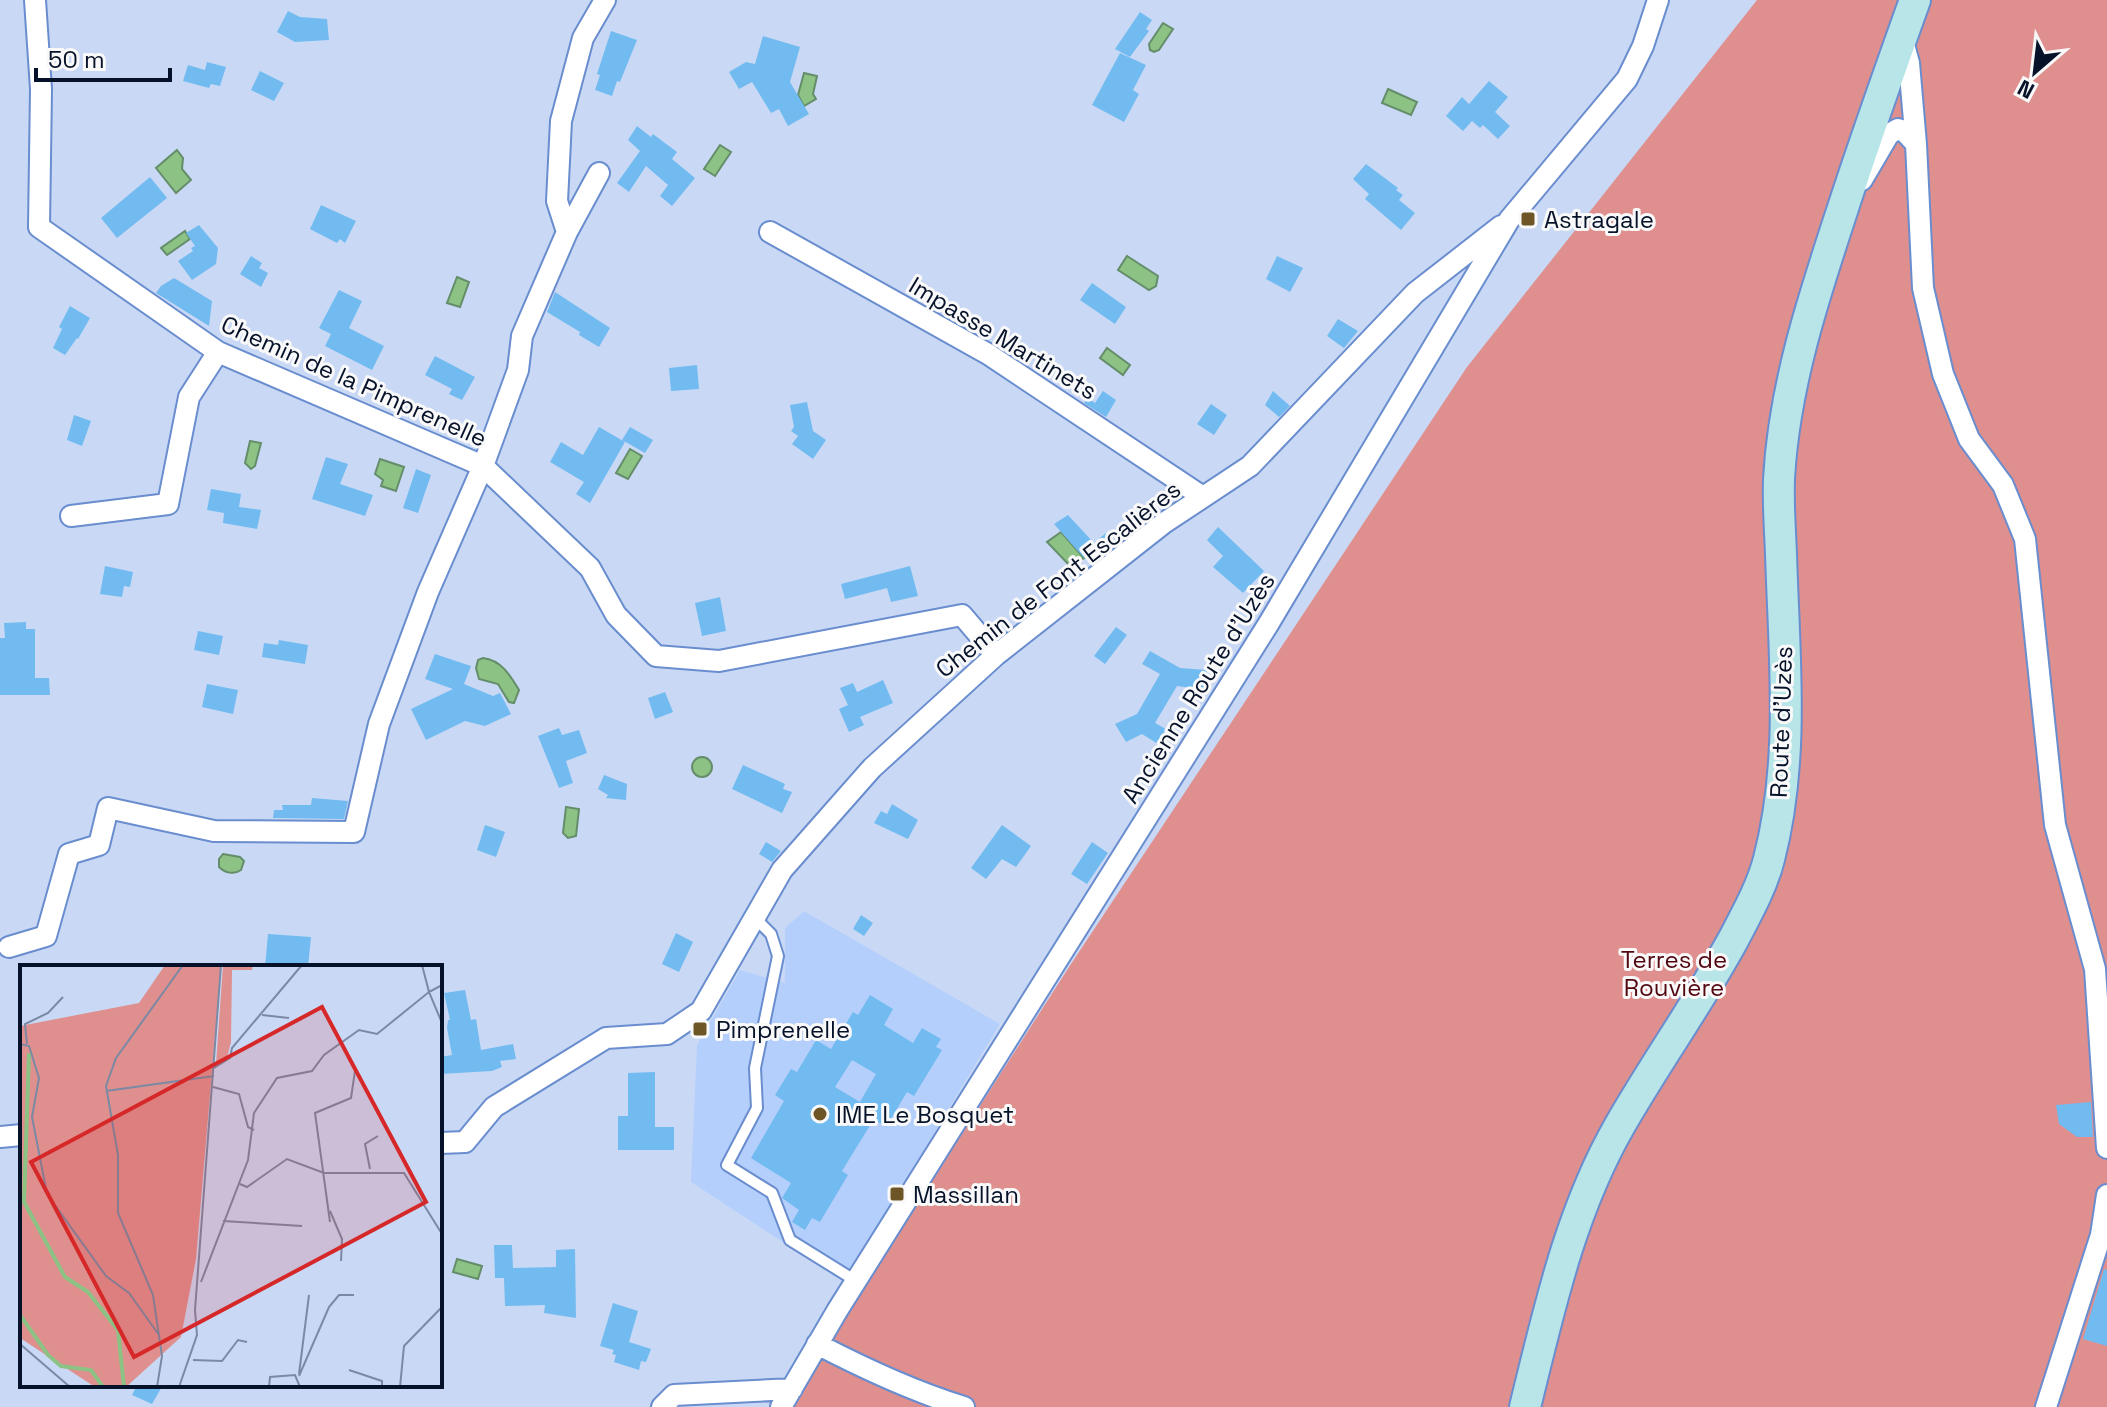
<svg xmlns="http://www.w3.org/2000/svg" width="2107" height="1407" font-family="'Space Grotesk',sans-serif">
	<style>
		.built { fill: #b5cffc }
		.green { fill: #df8f8d }
		.water { fill: #8dc285; stroke: #648d6a; stroke-width: 2 }
		.building { fill: #72bbf0; fill-rule: evenodd }
		.lines { fill: none; stroke-linecap: round; stroke-linejoin: round }
		.service-casing { stroke: #698dce; stroke-width: 14 }
		.minor-casing { stroke: #698dce; stroke-width: 24 }
		.secondary-casing { stroke: #698dce; stroke-width: 34 }
		.service { stroke: #fff; stroke-width: 10 }
		.minor { stroke: #fff; stroke-width: 20 }
		.secondary { stroke: #b7e5e8; stroke-width: 30 }
		.poi-dot { fill: #6e5526; stroke: #f9f9f9; stroke-width: 3 }
		.labels { text-anchor: middle; dominant-baseline: central; stroke-width: 6; stroke-linejoin: round; paint-order: stroke }
		.poi-label { font-size: 24px; fill: #06122a; stroke: #f9f9f9; text-anchor: start }
		.street-label { font-size: 24px; fill: #06122a; stroke: #f9f9f9 }
		.park-label { font-size: 24px; fill: #520610; stroke: #f9f9f9 }
		.inset-river { fill: none; stroke: #8dc285; stroke-width: 4 }
		.inset-road { fill: none; stroke: #7b89a4; stroke-width: 2 }
		.view { fill: #d62828; fill-opacity: 0.15; stroke: #d62828; stroke-width: 4 }
		.inset-edge { fill: none; stroke: #06122a; stroke-width: 4 }
	</style>
	<rect width="100%" height="100%" fill="#c9d9f5"/>
	<path class="built" d="M804,911L1000,1024L844,1282L691,1182L697,1045L740,970L785,983V928Z"/>
	<path class="green" d="M1757,0H2107V1407H787L1069,967L1467,367Z"/>
	<path class="water" d="M1163,23L1173,29L1159,50L1154,52L1150,50L1149,44Z
		M804,73L817,76L813,94L816,99L804,106L798,95Z
		M1388,89L1417,102L1411,115L1382,103Z
		M720,145L731,152L715,176L704,169Z
		M177,150L183,158L182,169L191,180L176,193L156,168Z
		M185,231L190,239L167,255L161,248Z
		M1127,256L1158,276L1156,286L1149,290L1118,270Z
		M457,277L469,282L460,307L447,303Z
		M1107,348L1130,365L1123,375L1100,358Z
		M250,441L261,443L255,466L251,469L245,463Z
		M630,449L642,456L628,479L616,473Z
		M380,459L404,467L396,491L381,486L383,480L375,474Z
		M1061,532L1084,558L1071,567L1047,542Z
		M483,658C501,660 510,675 519,690L514,703L509,702L498,684L479,679L476,668L478,660Z
		M692 767a10 10 0 1 1 20 0a10 10 0 1 1-20 0Z
		M566,807L579,809L576,836L568,838L563,833Z
		M223,854L240,857L244,861L241,870C234,875 225,873 219,867V859Z
		M457,1259L482,1266L478,1279L453,1272Z"/>
	<path class="building" d="M288,11L300,17L327,19L329,40L295,42L277,32Z
		M1140,12L1152,20L1146,29L1149,31L1130,57L1115,49Z
		M611,31L637,40L620,82L617,81L612,96L595,90L600,75L597,74Z
		M763,36L800,47L790,82L809,114L788,126L779,109L771,113L752,82L739,89L729,72L746,62L755,64Z
		M1120,53L1146,65L1133,90L1139,94L1124,122L1092,105Z
		M207,62L226,67L220,86L211,84L209,88L183,81L188,65L205,70Z
		M260,71L284,83L274,101L251,90Z
		M1489,81L1508,97L1495,112L1510,126L1498,139L1483,125L1480,128L1472,121L1463,131L1446,116L1462,97L1469,104Z
		M637,126L651,137L653,134L677,152L672,159L695,178L672,206L660,196L668,185L646,166L629,192L617,183L640,151L628,140Z
		M1366,164L1398,188L1396,190L1403,195L1399,200L1415,213L1401,230L1365,199L1369,194L1353,179Z
		M150,177L167,198L117,238L101,218Z
		M321,205L356,221L345,243L340,239L337,243L310,229Z
		M199,225L218,248L216,264L192,280L178,261L193,251L191,248L195,246L186,233Z
		M251,256L262,263L259,268L268,273L261,287L240,274Z
		M1277,256L1303,268L1290,292L1266,279Z
		M174,278L212,301L209,326L156,293L161,286Z
		M1092,283L1126,307L1115,324L1080,300Z
		M339,290L362,301L349,328L384,346L372,370L325,346L331,334L319,328Z
		M555,292L610,328L599,347L579,335L580,332L547,312Z
		M70,306L90,318L78,339L77,338L65,355L53,348L62,329L59,327Z
		M1338,319L1358,331L1344,348L1327,336Z
		M435,356L475,377L462,400L449,394L452,389L425,375Z
		M697,365L699,389L671,391L669,368Z
		M1103,391L1116,400L1106,417L1084,403L1088,398L1095,403Z
		M1273,391L1290,406L1279,417L1265,405Z
		M807,402L813,431L826,440L813,459L792,444L798,436L791,431L794,427L790,405Z
		M1211,404L1227,415L1214,435L1197,424Z
		M74,415L91,421L82,446L67,440Z
		M599,427L625,442L590,503L576,494L584,482L550,462L561,442L583,455Z
		M630,427L653,440L645,453L622,440Z
		M326,457L348,464L340,484L373,495L365,516L312,499Z
		M416,469L431,475L418,513L403,508Z
		M211,489L241,494L239,507L261,510L257,529L223,523L224,513L207,510Z
		M1068,515L1094,543L1106,533L1115,545L1096,560L1091,553L1084,558L1054,524Z
		M1218,527L1264,571L1243,593L1213,567L1223,556L1207,540Z
		M105,566L133,572L130,587L124,586L122,597L100,594Z
		M910,566L918,596L891,602L887,588L845,599L841,584Z
		M720,597L726,631L702,636L695,603Z
		M26,622V629H35V678H49L50,695H0V638H5L4,623Z
		M1116,627L1127,635L1105,664L1094,656Z
		M198,631L223,636L219,655L194,650Z
		M279,640L308,645L305,664L262,657L264,643L278,645Z
		M1150,651L1180,668L1207,670L1206,690L1177,686L1155,723L1166,729L1158,744L1142,734L1126,742L1115,724L1137,714L1160,674L1142,664Z
		M435,654L471,666L464,684L493,696L500,693L511,714L485,726L465,721L426,740L411,709L453,689L425,679Z
		M883,680L893,703L860,717L864,725L849,732L839,709L848,705L840,688L853,683L857,692Z
		M207,684L238,690L233,714L202,707Z
		M665,692L673,712L655,719L648,698Z
		M559,728L562,735L579,730L587,753L566,761L573,783L559,788L538,736Z
		M743,765L785,784L783,789L792,792L782,813L732,789Z
		M604,775L627,784L626,800L606,798L608,795L598,789Z
		M312,798L348,801L344,819L273,818L274,810H283L282,805H311Z
		M892,804L918,820L908,839L874,823L881,811L887,814Z
		M485,825L505,832L496,857L477,850Z
		M1002,825L1031,846L1016,867L1002,859L986,879L971,868Z
		M766,842L781,851L772,862L759,854Z
		M1092,842L1108,853L1087,884L1071,874Z
		M861,915L873,923L864,936L853,929Z
		M676,933L693,942L679,972L662,964Z
		M268,934L311,937L308,967H265Z
		M465,990L471,1020L476,1019L481,1050L513,1044L516,1059L500,1061L502,1067L492,1071L440,1074V1057L452,1055L447,1028L448,1020H450L444,993Z
		M870,995L893,1009L884,1025L913,1043L922,1028L941,1039L936,1047L942,1050L914,1096L907,1092L886,1127L874,1119L842,1171L848,1175L820,1222L812,1218L805,1230L792,1222L799,1210L782,1198L791,1183L751,1158L784,1101L775,1095L791,1069L797,1072L816,1040L831,1049L853,1012L858,1015ZM852,1060L876,1074L860,1102L835,1087Z
		M655,1072V1127H674V1150H618V1116H628V1073Z
		M2091,1102L2093,1137H2077L2059,1124L2056,1105Z
		M494,1245H512L513,1268L556,1267V1250L575,1249L576,1318L544,1313L545,1305L505,1306L504,1278H495Z
		M2104,1269L2107,1270V1346L2083,1339Z
		M613,1303L638,1311L629,1342L651,1349L646,1362L641,1361L639,1370L614,1362L616,1355L612,1354L614,1350L600,1346Z
		M137,1385H163L152,1404L132,1395Z"/>
	<g class="lines">
		<g class="service-casing">
			<path id="service" d="M755,918L771,934L778,956L755,1068L757,1108L727,1165L772,1193L790,1240L856,1281"/>
		</g>
		<g class="minor-casing">
			<path id="minor" d="M35,0L41,89L39,227L218,352L483,466L590,568L616,615L656,656L719,661L962,615L996,655
				M1902,37L1909,63L1916,144L1923,288L1943,374L1969,439L2003,485L2025,539L2055,825L2095,969L2107,1148
				M1862,180L1889,134L1898,129L1904,131L1916,144
				M567,232L557,201L561,121L583,38L605,0
				M770,232L988,354L1203,497
				M71,516L168,504L189,397L218,352
				M9,947L46,936L69,854L99,845L108,808L214,831L354,832L379,724L428,592L483,466L518,370L522,336L567,232L599,173
				M0,1137L22,1135
				M440,1143L465,1142L494,1107L606,1038L667,1034L701,1011L782,870L872,768L996,655L1164,523L1250,466L1415,293L1501,226
				M817,1344C865,1369 912,1391 964,1407
				M662,1407L674,1395L792,1389
				M781,1407L837,1311L1269,623L1509,220L1627,79L1643,46L1658,0
				M2046,1407L2101,1235L2107,1195"/>
		</g>
		<g class="secondary-casing">
			<path id="secondary" d="M1525,1407C1549,1310 1570,1212 1620,1125C1656,1062 1698,1004 1733,940C1746,915 1762,887 1769,859C1795,759 1784,655 1781,554C1780,529 1778,504 1779,479C1784,387 1813,299 1842,211C1865,140 1890,70 1915,0"/>
		</g>
		<use href="#service" class="service"/>
		<use href="#minor" class="minor"/>
		<use href="#secondary" class="secondary"/>
	</g>
	<g class="poi-dot">
		<rect x="1520" y="211" width="16" height="16" rx="4"/>
		<rect x="692" y="1021" width="16" height="16" rx="4"/>
		<circle cx="820" cy="1114" r="8"/>
		<rect x="889" y="1186" width="16" height="16" rx="4"/>
	</g>
	<g class="labels">
		<g class="poi-label">
			<text x="1544" y="219">Astragale</text>
			<text x="716" y="1029">Pimprenelle</text>
			<text x="836" y="1114">IME Le Bosquet</text>
			<text x="913" y="1194">Massillan</text>
		</g>
		<g class="street-label">
			<text transform="translate(1003 338) rotate(31)">Impasse Martinets</text>
			<text transform="translate(354 381) rotate(24)">Chemin de la Pimprenelle</text>
			<text transform="translate(1058 579) rotate(-38)">Chemin de Font Escalières</text>
			<text transform="translate(1198 688) rotate(-58)">Ancienne Route d'Uzès</text>
			<text transform="translate(1781 722) rotate(-88)">Route d'Uzès</text>
		</g>
		<g class="park-label">
			<text x="1674" y="959">Terres de<tspan x="1674" dy="28">Rouvière</tspan></text>
		</g>
	</g>
	<g transform="translate(20 965)">
		<rect width="422" height="422" fill="#c9d9f5"/>
		<path d="M145,0H201L176,294L161,372L106,422H75L0,373V61L119,38ZM203,0H233L232,5H212L211,77L207,93L196,99Z" fill="#df8f8d"/>
		<path class="inset-river" d="M9,88L4,237L45,312L68,327L98,365L104,422M0,350L28,390L41,401L71,405L83,422"/>
		<path class="inset-road" d="M422,20L409,27L422,58M242,50L269,53M0,79L9,81L19,113L12,152L27,229L86,311L109,328L139,370M7,79L5,59L28,48L43,32M194,103L210,93L212,83L282,0M193,122L219,129L228,162L234,165M86,126L194,111M350,204L345,179L358,171M220,219L227,222L267,194L304,208H384L422,269M310,246L322,274L321,296M203,256L282,261M310,257L295,148L331,133L335,106M181,317L228,195L234,148L257,113L292,106L304,90L339,65L357,69L409,27L402,0M0,379L50,422M173,395L202,396L218,375L227,377M329,405L362,416V422M279,409L289,330M279,411L309,342L319,330H334M137,422L142,391L133,330L98,248V190L86,121L96,93L163,0M159,422L177,370L175,345L201,0M249,422L250,412L275,410L280,422M380,422L384,381L422,342"/>
		<path class="view" d="M302,42L406,237L114,392L11,197Z"/>
		<rect width="422" height="422" class="inset-edge"/>
	</g>
	<g transform="translate(2035 72) rotate(208)" stroke="#f9f9f9" stroke-width="6" paint-order="stroke">
	<path d="M0-6L14 30L0 20L-14 30Z" fill="#06122a"/>
	<text y="-12" font-size="22" font-weight="bold" text-anchor="middle" fill="#06122a">N</text>
	</g>
	<path d="M36 68v12h134v-12" fill="none" stroke="#06122a" stroke-width="4"/>
	<text x="48" y="68" font-size="24" fill="#06122a" stroke="#f9f9f9" stroke-width="6" paint-order="stroke">50 m</text>
</svg>
